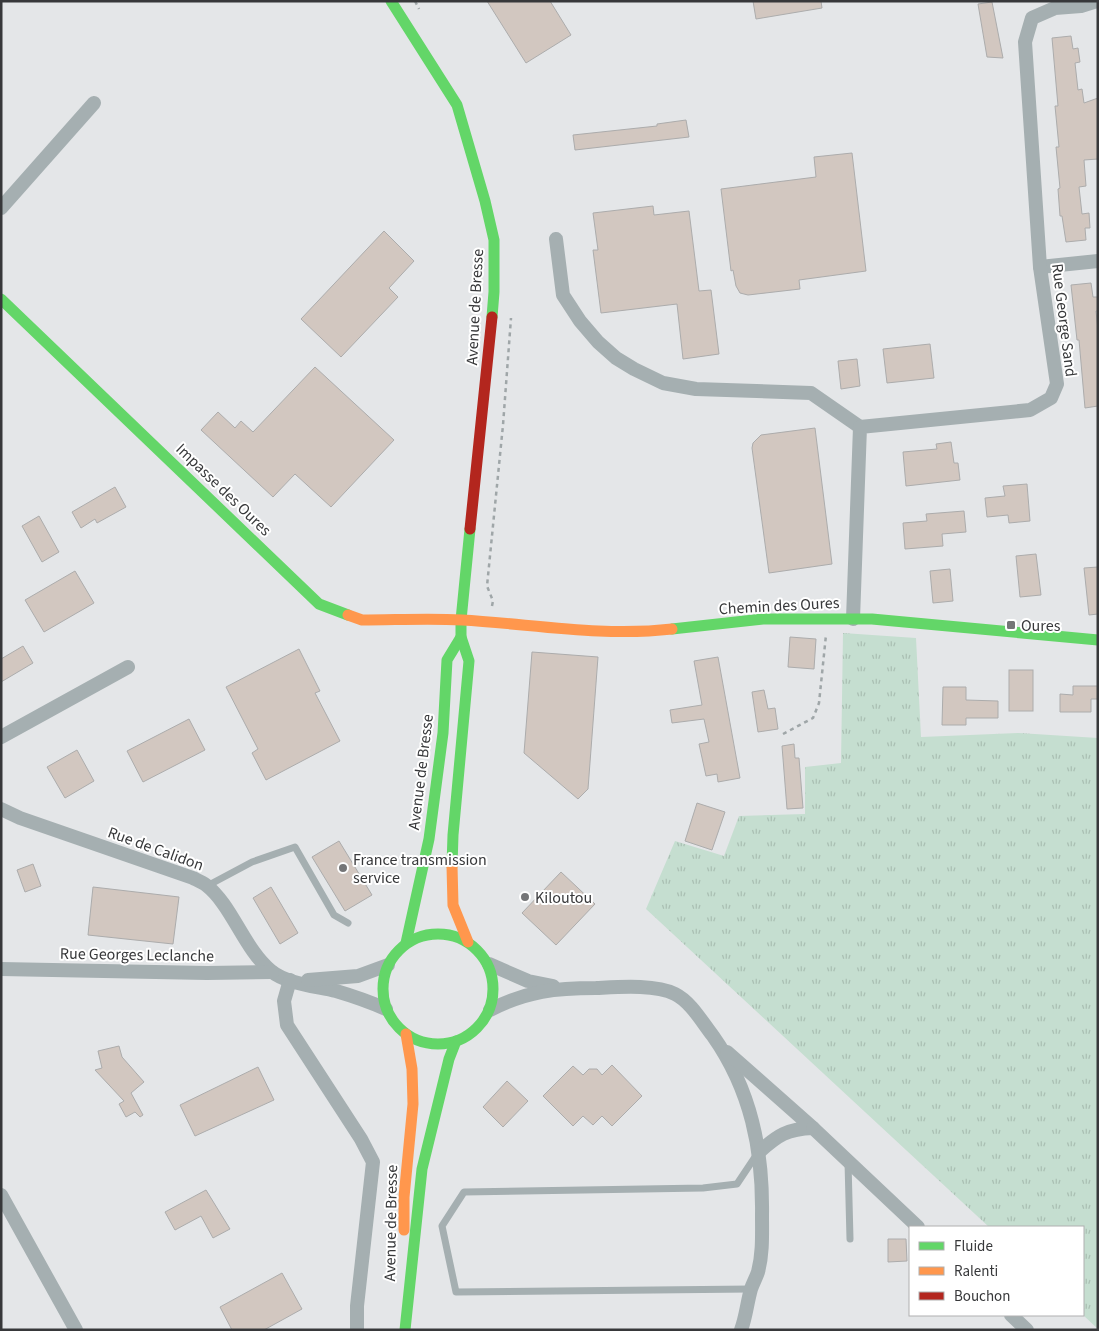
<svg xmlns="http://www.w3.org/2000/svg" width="1099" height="1331" font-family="'Source Sans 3',sans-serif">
  <defs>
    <pattern id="grass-tufts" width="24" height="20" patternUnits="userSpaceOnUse" patternTransform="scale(1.25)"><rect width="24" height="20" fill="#c5ded0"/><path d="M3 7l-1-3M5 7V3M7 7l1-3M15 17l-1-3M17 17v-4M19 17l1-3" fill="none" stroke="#aabfb3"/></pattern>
  </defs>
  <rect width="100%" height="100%" fill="#e4e6e8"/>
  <polygon fill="url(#grass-tufts)" points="843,633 916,638 921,737 1019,733 1098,738 1098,1329 1083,1315 1083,1227 989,1227 646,909 675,841 724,856 739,816 805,814 805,767 841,763"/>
  <g fill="#d2c7c0" stroke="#acacac">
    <polygon points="487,1 550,1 571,35 526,63"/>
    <polygon points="753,1 821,1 822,8 756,19"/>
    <polygon points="992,2 1003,58 987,57 978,4"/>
    <polygon points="1071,36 1073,49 1078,48 1080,62 1075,63 1078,90 1082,89 1084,103 1098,98 1098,159 1084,160 1086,186 1079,187 1082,214 1089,213 1090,228 1085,228 1086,240 1066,242 1062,216 1060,216 1058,189 1060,188 1056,147 1059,147 1055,106 1058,106 1052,38"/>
    <polygon points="686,120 689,137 575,150 573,135 657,126 657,124"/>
    <polygon points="852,153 866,271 799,280 800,289 748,295 740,293 736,286 733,270 731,271 721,189 816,177 814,157"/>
    <polygon points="653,206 654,215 689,211 699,291 711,290 719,354 683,359 677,304 601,313 593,250 598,250 593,213"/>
    <polygon points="384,231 414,261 389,288 398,297 341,357 301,319"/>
    <polygon points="1091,283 1093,297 1098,297 1098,311 1096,311 1098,330 1098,406 1085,408 1079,340 1077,340 1071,285"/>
    <polygon points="930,344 934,378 887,383 883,349"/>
    <polygon points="857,359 860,386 841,389 838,361"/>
    <polygon points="315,367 394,440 331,507 295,474 273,497 201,430 218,412 235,428 241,421 253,432"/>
    <polygon points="815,428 832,564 769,573 752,448 753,443 761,435"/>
    <polygon points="951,442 954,463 958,463 960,480 906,486 903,452 937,449 936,444"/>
    <polygon points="1027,484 1030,521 1009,523 1008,515 987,517 985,498 1005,496 1003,486"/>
    <polygon points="115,487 126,507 97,523 95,519 81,528 72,512"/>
    <polygon points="964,511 966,532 942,534 943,546 905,549 903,523 927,521 926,514"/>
    <polygon points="39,516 59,552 42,562 22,526"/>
    <polygon points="1036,554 1041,595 1020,597 1016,556"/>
    <polygon points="1098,567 1098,614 1089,615 1084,568"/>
    <polygon points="950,569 953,601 933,603 930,571"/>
    <polygon points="75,571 94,603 44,632 25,600"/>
    <polygon points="790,637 816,639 814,669 788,667"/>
    <polygon points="23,646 33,663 1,682 1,659"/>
    <polygon points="299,649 320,691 315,693 340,741 266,780 252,753 258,749 226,687"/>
    <polygon points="532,652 598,657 588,789 578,799 524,753"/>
    <polygon points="718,657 740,778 718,782 717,774 706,776 699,744 709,742 704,719 672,723 670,710 702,705 694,661"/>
    <rect x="1009" y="670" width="24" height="41"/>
    <polygon points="1073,686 1098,686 1098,699 1091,699 1091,712 1060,712 1060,694 1073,695"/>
    <polygon points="943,687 966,687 966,700 998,701 998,718 966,718 966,725 942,725"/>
    <polygon points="764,690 768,709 775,708 778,729 758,732 752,692"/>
    <polygon points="189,719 205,750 143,782 127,751"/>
    <polygon points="794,744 795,758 799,758 803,808 787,809 782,746"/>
    <polygon points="77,750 94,781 65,798 47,767"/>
    <polygon points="697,803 725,812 712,850 685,841"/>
    <polygon points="339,841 372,895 345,911 312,857"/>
    <polygon points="33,864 41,886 25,892 17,870"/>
    <polygon points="561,872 595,904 556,945 522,913"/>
    <polygon points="93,887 179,897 173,944 88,935"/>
    <polygon points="271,887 298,933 280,944 253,898"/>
    <polygon points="119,1046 122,1057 144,1082 131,1093 143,1115 140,1117 135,1112 126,1117 119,1104 124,1101 95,1070 102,1068 98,1051"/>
    <polygon points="612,1065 642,1096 612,1126 602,1116 593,1125 583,1116 573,1126 543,1096 573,1066 583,1075 589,1069 597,1069 602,1075"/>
    <polygon points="258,1067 274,1100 195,1136 180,1105"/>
    <polygon points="507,1081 528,1101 503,1127 483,1107"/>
    <polygon points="206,1190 230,1229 213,1238 201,1216 175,1230 165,1212"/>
    <polygon points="888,1239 906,1239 907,1261 888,1262"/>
    <polygon points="282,1273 302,1309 264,1330 232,1330 220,1307"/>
  </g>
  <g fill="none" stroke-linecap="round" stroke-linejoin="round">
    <g stroke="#9fa6a8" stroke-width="2.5" stroke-dasharray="4 4" stroke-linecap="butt">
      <polyline points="415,1 419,9"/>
      <polyline points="492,606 493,601 487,586 503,425 511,318"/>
      <polyline points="783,734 813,718 819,703 826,635"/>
    </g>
    <g stroke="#a5afb1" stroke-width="7">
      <polyline points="207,886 252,862 295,847 334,915 348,923"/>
      <polyline points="848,1162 850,1239"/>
      <polyline points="751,1289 456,1292 442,1226 464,1192 703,1188 737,1184 757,1154"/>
    </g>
    <g stroke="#a5afb1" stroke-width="14">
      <polyline points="1,208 94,103"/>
      <polyline points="556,239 563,295 580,321 598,342 616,358 634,369 663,383 696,389 811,393 860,427"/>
      <polyline points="1040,267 1098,261"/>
      <polyline points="853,619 860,427 1030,410 1051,398 1057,384 1040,267 1025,42 1032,18 1055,8 1081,6 1097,1"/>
      <polyline points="1,737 128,667"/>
      <path d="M1 809 20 818 193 878C197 880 202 882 206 885 232 905 244 949 271 971 287 984 315 986 336 991 353 996 370 1002 386 1009"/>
      <polyline points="489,964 528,981 553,986"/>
      <polyline points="1,969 207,973 272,972"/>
      <polyline points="290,980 284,1001 287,1025 361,1139 373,1162 357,1306 357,1330"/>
      <polyline points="308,980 358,976 388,965"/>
      <path d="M490 1010C527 991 556 988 596 988 618 987 655 984 675 994 691 1002 702 1022 713 1036 751 1090 763 1150 762 1215 762 1234 763 1253 758 1272 756 1278 753 1283 751 1289 747 1303 746 1317 741 1330"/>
      <path d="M727 1052 813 1128C787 1129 778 1135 759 1152"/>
      <polyline points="813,1128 918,1227"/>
      <polyline points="1,1195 76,1330"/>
      <polyline points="1011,1315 1027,1330"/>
    </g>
    <g stroke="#63d668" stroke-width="11">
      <polyline points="391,1 457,105 485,201 494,240 494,292 492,317"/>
      <polyline points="1,299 319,604 348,615"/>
      <polyline points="672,629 763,619 872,619 1098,640"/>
      <polyline points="452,866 453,835 469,661 461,637 461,620 470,529"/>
      <circle cx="438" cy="989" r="55"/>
      <polyline points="406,943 429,839 443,733 447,660 461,637"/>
      <polyline points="405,1330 422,1169 449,1059 456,1041"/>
    </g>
    <g stroke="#ff974d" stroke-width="11">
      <path d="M348 615 362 620C395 620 429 618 462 620 532 624 602 637 672 629"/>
      <polyline points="452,866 453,905 468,942"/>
      <polyline points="404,1230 404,1197 413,1104 412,1069 406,1034"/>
    </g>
    <polyline stroke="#b3261e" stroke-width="11" points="470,529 492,317"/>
  </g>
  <g fill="#747577" stroke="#fff" stroke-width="2">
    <rect x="1006" y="620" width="10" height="10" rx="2.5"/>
    <circle cx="343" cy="868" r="5"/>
    <circle cx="525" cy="897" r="5"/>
  </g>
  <g text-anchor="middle" stroke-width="4" stroke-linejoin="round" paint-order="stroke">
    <g font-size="16" fill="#37383a" stroke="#fff">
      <text transform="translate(474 307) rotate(-87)" y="6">Avenue de Bresse</text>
      <text transform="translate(1065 320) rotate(83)" y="6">Rue George Sand</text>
      <text transform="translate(224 489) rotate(44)" y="6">Impasse des Oures</text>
      <text transform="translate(779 605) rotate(-3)" y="6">Chemin des Oures</text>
      <text transform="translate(420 772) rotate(-83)" y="6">Avenue de Bresse</text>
      <text transform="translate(156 848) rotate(20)" y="6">Rue de Calidon</text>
      <text transform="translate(137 954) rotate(1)" y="6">Rue Georges Leclanche</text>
      <text transform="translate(390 1223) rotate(-89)" y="6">Avenue de Bresse</text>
    </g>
    <g font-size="16" fill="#37383a" stroke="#fff" text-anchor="start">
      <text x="1021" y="631">Oures</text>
      <text x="353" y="865">France transmission<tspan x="353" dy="18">service</tspan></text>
      <text x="535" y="903">Kiloutou</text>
    </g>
  </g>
  <rect width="1099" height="1331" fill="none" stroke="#37383a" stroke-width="5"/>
  <rect x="909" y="1226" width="175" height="90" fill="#ffffff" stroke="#afafb0"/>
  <rect x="919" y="1242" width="25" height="8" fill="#63d668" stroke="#afafb0"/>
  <text x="954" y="1251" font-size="15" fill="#37383a">Fluide</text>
  <rect x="919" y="1267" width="25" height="8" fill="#ff974d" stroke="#afafb0"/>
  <text x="954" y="1276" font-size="15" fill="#37383a">Ralenti</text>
  <rect x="919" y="1292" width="25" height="8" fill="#b3261e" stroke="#afafb0"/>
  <text x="954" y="1301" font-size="15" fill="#37383a">Bouchon</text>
</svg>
